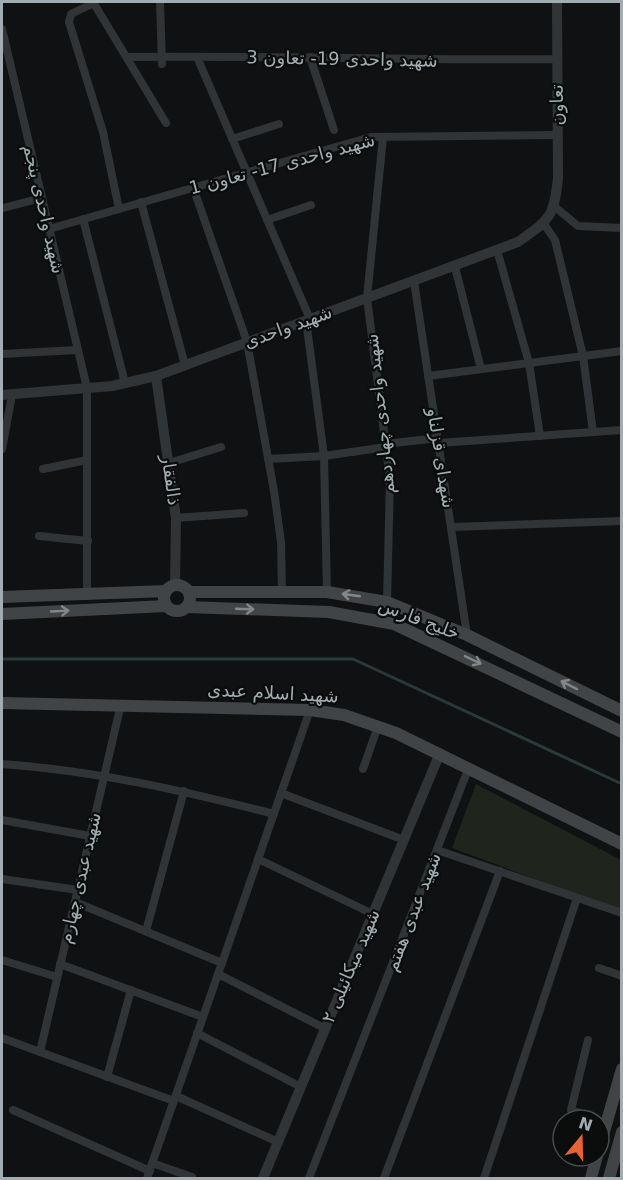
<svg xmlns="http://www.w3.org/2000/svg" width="623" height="1180" font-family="'DejaVu Sans',Vazirmatn,sans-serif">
  <rect width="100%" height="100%" fill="#101112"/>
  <polygon fill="#1f241d" points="476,784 621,860 621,911 452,848"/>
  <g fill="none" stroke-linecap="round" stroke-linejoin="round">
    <polyline stroke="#2a3939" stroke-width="3" points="2,659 353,659 622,784"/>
    <g stroke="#313436" stroke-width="8">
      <polyline points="93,2 166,123"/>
      <polyline points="160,2 162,64"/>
      <polyline points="94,3 71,14 69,22 103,132 119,209"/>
      <polyline points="2,29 87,388 87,596"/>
      <path d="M127 57C270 55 413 61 557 59"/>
      <polyline points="197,57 310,319"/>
      <polyline points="310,57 334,130"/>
      <polyline points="383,137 367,298 390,480 387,602"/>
      <polyline points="232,139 279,124"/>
      <polyline points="193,187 247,342 274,491 281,542 282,592"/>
      <polyline points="141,202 185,365"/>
      <polyline points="555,207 578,226 622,228"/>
      <polyline points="3,208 41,198"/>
      <polyline points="83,219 125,383"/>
      <polyline points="267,220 311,205"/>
      <polyline points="544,224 555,240 583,356 593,432"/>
      <polyline points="49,229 371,137 558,135"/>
      <polyline points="497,250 529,363 540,436"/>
      <polyline points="455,267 481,369"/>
      <polyline points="414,281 467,635"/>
      <polyline points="306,320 324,456 327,592"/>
      <polyline points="2,354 77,350"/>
      <polyline points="428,376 622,351"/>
      <polyline points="439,443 622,430"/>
      <polyline points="385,444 438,438"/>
      <polyline points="2,449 12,395"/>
      <polyline points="268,459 324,456 386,447"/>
      <polyline points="169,463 221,447"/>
      <polyline points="43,469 87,460"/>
      <polyline points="176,518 244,513"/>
      <polyline points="452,527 622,521"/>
      <polyline points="39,536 88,541"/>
      <path d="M2 764C98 771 180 790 274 814"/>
      <polyline points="363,769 378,726"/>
      <polyline points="281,793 404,840"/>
      <polyline points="2,820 90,836"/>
      <polyline points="437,850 622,913"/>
      <polyline points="258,859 373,914"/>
      <polyline points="2,879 78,890"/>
      <polyline points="75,902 222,963"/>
      <polyline points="146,931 184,791"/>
      <polyline points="2,960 57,977"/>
      <polyline points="60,964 203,1017"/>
      <polyline points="599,968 622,976"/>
      <polyline points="218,974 326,1029"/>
      <polyline points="197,1033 301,1087"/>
      <polyline points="2,1038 174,1101"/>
      <polyline points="588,1040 571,1110 606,1123"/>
      <polyline points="40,1052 121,704"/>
      <polyline points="107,1077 131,990"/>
      <polyline points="176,1096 278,1142"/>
      <polyline points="13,1110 150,1171"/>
      <polyline points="152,1163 192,1177"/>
      <polyline points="147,1178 310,710"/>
      <polyline points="309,1178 469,767"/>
      <polyline points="384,1178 500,871"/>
      <polyline points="484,1178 577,898"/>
    </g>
    <g stroke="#313436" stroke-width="10">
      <polyline points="156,376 176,518 175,585"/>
      <path d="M2 395 112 386 156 376 518 242C549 220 554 218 558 178L557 2"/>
      <polyline points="263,1178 440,753"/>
    </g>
    <g stroke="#404446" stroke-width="12">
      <circle cx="177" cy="598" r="13"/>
      <polyline points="189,592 327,592 387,602 467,635 622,711"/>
      <polyline points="2,597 166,591"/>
      <polyline points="187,607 329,612 394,624 622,732"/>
      <polyline points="2,614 166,606"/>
      <polyline points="2,703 310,710 344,715 396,733 622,844"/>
      <polyline points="599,1149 622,1069"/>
      <polyline points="591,1178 597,1156"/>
      <polyline points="609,1178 622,1132"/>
    </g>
  </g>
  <defs><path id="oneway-shaft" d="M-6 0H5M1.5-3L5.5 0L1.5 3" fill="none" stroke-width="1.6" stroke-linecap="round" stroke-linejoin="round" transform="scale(1.5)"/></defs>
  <g stroke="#80888c">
    <use href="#oneway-shaft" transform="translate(351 595) rotate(-172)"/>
    <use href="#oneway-shaft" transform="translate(245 609) rotate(2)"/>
    <use href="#oneway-shaft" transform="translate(60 611) rotate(-3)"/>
    <use href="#oneway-shaft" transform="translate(473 660) rotate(26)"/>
    <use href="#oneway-shaft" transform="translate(569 685) rotate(-153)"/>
  </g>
  <g text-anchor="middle" stroke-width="4.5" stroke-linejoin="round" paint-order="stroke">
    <g font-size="18" fill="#a2adb2" stroke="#0b0c0c">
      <text transform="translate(342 59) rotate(1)" y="6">شهید واحدی 19- تعاون 3</text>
      <text transform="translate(557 105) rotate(-91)" y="6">تعاون</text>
      <text transform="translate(282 164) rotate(-15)" y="6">شهید واحدی 17- تعاون 1</text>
      <text transform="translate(44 209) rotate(77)" y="6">شهید واحدی پنجم</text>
      <text transform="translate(288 327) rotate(-20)" y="6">شهید واحدی</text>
      <text transform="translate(380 414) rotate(-96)" y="6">شهید واحدی چهاردهم</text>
      <text transform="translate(441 458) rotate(81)" y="6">شهدای قزلناو</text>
      <text transform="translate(171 480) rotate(82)" y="6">ذالفقار</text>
      <text transform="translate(419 619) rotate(21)" y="6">خلیج فارس</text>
      <text transform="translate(273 693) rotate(3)" y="6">شهید اسلام عبدی</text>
      <text transform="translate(80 878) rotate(-77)" y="6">شهید عبدی چهارم</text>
      <text transform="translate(413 912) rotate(-69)" y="6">شهید عبدی هفتم</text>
      <text transform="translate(351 966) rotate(-67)" y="6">شهید میکائیلی ۲</text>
    </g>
  </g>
  <rect width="623" height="1180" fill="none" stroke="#a2adb2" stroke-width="6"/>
  <g transform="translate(581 1138) rotate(19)"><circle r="28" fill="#0b0c0c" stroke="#474c4e" stroke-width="1.5"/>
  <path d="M0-4.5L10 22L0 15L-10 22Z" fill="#e86332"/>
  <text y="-9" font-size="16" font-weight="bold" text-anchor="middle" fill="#a2adb2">N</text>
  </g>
</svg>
